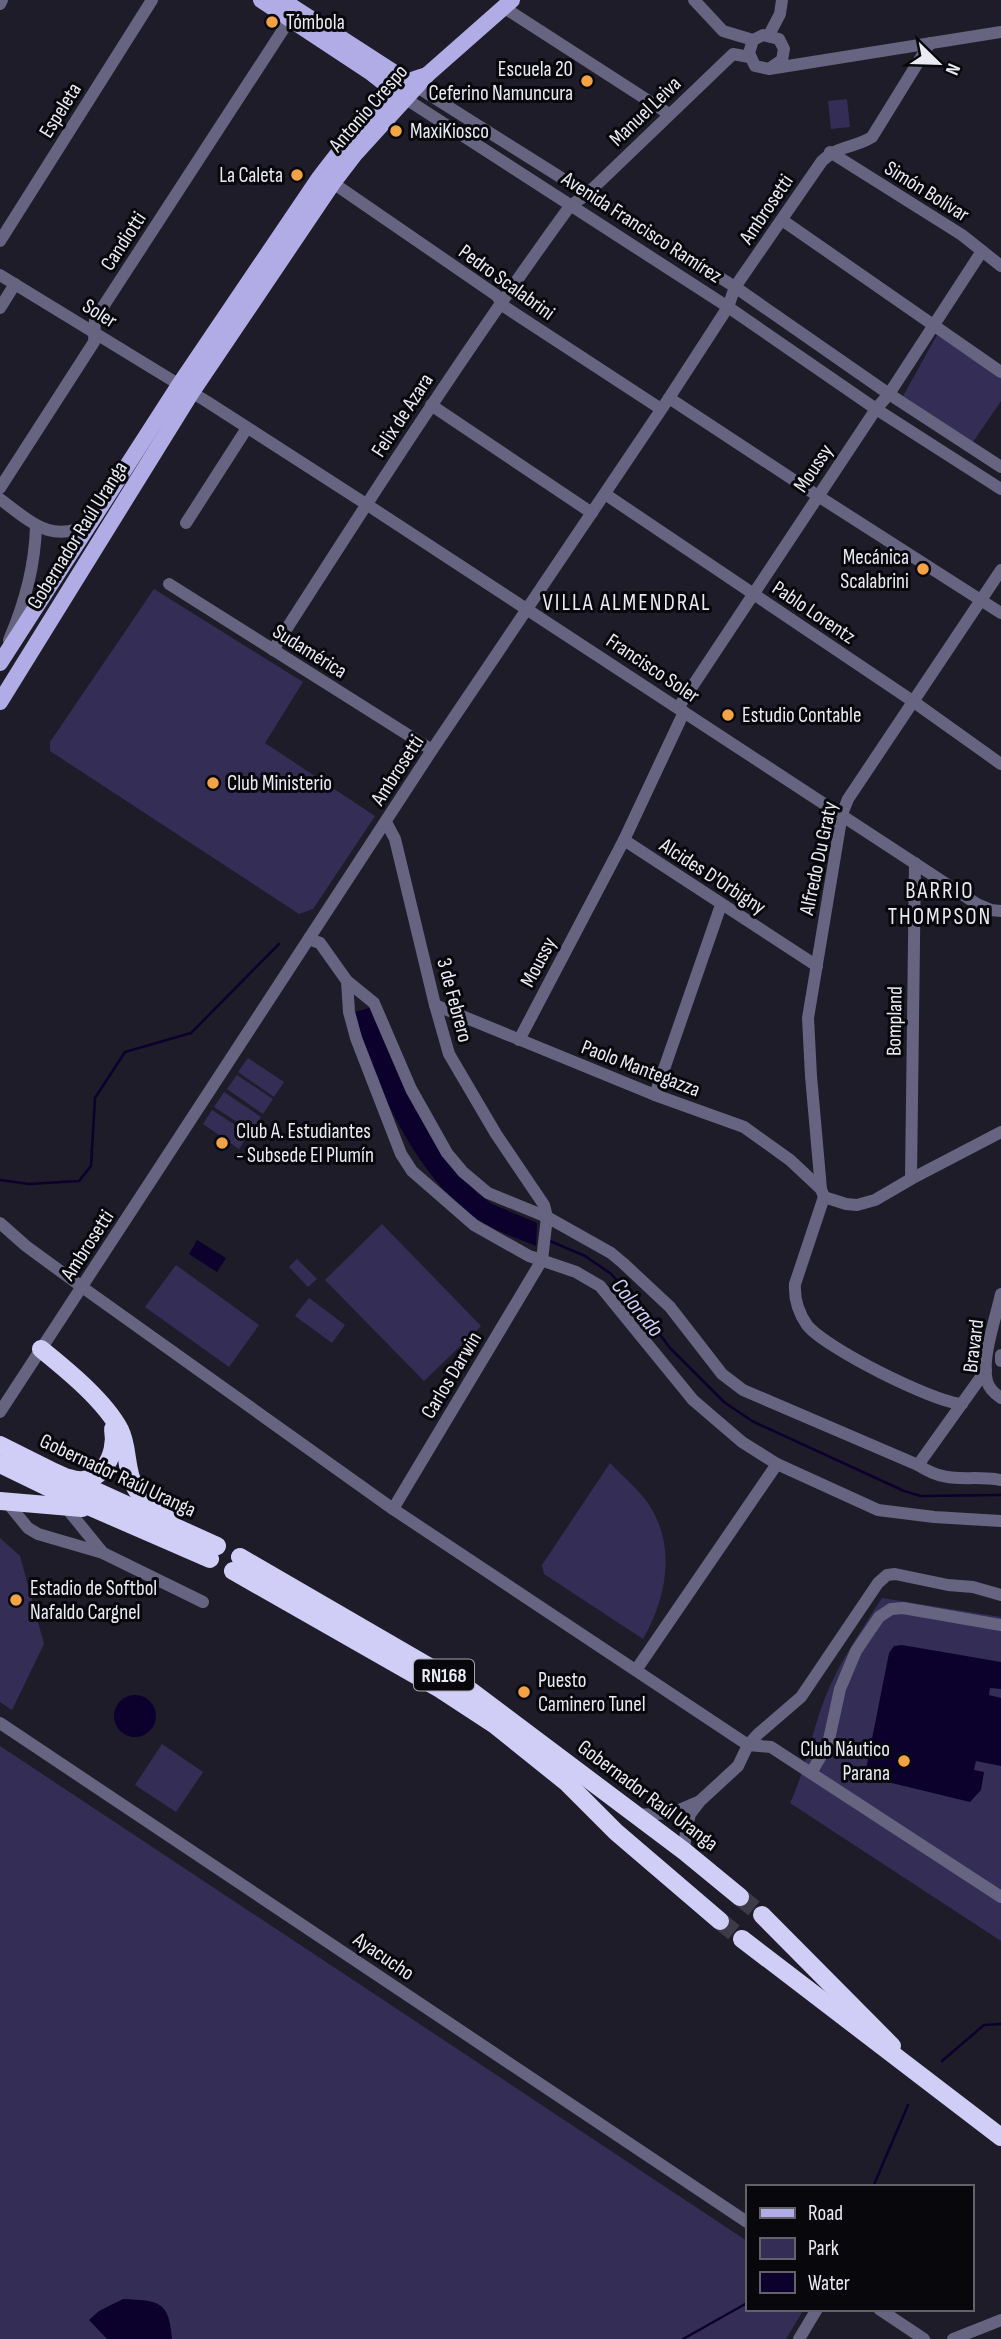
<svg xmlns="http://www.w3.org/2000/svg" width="1001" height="2339" font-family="'Sofia Sans Condensed',sans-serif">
  <rect width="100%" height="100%" fill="#1d1c28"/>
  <g fill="#342e57">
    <polygon points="847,99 850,127 831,129 828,101"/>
    <polygon points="937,335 1001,377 1001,401 973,442 903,396"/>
    <polygon points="154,589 303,682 265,743 375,816 313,909 299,914 50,751 50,742"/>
    <polygon points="248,1058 284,1082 274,1097 238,1072"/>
    <polygon points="237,1075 273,1099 263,1114 227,1089"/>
    <polygon points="224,1092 261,1117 251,1131 214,1107"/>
    <polygon points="212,1110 249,1134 239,1149 203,1124"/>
    <polygon points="382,1224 481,1326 424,1381 325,1280"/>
    <polygon points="297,1259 317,1279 308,1287 289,1267"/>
    <polygon points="176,1265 259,1325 229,1367 145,1307"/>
    <polygon points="309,1298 345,1325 332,1343 295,1316"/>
    <path d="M610 1463C623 1477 642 1492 651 1508 676 1549 666 1599 643 1639L544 1574 542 1565Z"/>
    <polygon points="0,1538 20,1556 44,1644 12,1710 0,1702"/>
    <path d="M882 1598 1001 1617V1941L790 1803C808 1765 813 1723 830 1686 844 1655 864 1626 882 1598Z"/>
    <polygon points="162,1744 203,1772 176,1812 135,1785"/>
    <polygon points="0,1746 747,2241 747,2309 804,2309 786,2339 0,2339"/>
  </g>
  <g fill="#0c002d">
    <path d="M372 1007 443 1156 477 1193 492 1204 537 1223 536 1246C517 1238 494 1231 477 1219 418 1180 371 1080 355 1012Z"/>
    <polygon points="197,1240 226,1258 217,1272 189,1254"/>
    <polygon points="902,1645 1001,1662 1001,1689 990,1688 989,1695 1001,1698 1001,1766 976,1761 974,1770 984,1772 981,1790 970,1802 871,1778 866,1769 889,1653 894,1646"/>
    <circle cx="135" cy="1716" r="21"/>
    <path d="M123 2299C159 2301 169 2300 172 2339H107L89 2320 99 2311Z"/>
  </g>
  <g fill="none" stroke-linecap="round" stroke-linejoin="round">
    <g stroke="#0c002d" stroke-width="2.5">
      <polyline points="0,1180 29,1184 79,1181 91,1166 95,1098 125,1052 191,1033 279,944"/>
      <polyline points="550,1241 585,1256 610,1273 627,1291 670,1348 724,1402 752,1421 904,1491 921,1496 1001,1495"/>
      <polyline points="942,2061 984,2025 1001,2024"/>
      <polyline points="873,2187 908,2105"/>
      <polyline points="683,2339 747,2303"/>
    </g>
    <g stroke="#3c3b46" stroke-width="18" stroke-dasharray="18 9" stroke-linecap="butt">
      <polyline points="740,1897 762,1915"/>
      <polyline points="720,1921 742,1939"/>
    </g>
    <g stroke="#666480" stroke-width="12">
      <polyline points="694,0 723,31 753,40"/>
      <polyline points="0,4 2,0"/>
      <polyline points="503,7 669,114"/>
      <polyline points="769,35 780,14 782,0"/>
      <polyline points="769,69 782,60 784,49 779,39 763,35 753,40 749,53 755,66 769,69 1001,32"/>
      <polyline points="417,87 735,287 889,394 1001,467"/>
      <polyline points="406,99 728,307 876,409 1001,489"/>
      <polyline points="830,152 962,235 1001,266"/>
      <polyline points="333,183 496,295 505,307 661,409"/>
      <polyline points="782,220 1001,372"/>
      <polyline points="0,241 152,0"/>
      <polyline points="0,275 206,401 366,504 977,904 991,910 1001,911"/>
      <polyline points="0,308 15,284"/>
      <polyline points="669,398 818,496 1001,613"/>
      <polyline points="431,405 592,513"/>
      <polyline points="0,488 94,342 95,319 290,19"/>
      <polyline points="605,494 914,702 1001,764"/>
      <path d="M0 499C31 522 52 545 91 523"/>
      <polyline points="186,523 247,428"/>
      <polyline points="169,584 432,750"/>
      <path d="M9 640C25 603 35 566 36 526"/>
      <path d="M273 650C369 500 465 350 570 206L586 195 733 54 749 57"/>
      <polyline points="678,708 876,409 889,394 982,251"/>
      <polyline points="386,822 395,839 435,1005 449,1054 496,1134 544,1205 547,1217 542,1260 393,1509"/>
      <polyline points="624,840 817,966"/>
      <path d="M309 939 320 943 347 981 374 1003 411 1089 447 1153 463 1172 488 1193 547 1217 611 1253 623 1263 670 1307 722 1374 743 1390 918 1465C950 1486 967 1474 1001 1480"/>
      <polyline points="347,981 349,1012 356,1038 401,1154 412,1171 474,1225 529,1256 576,1272 600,1286 693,1400 742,1442 777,1464 878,1510 934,1517 1001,1521"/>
      <polyline points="435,1005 655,1095 744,1127 790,1160 821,1189"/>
      <polyline points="519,1040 624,840 684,712"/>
      <polyline points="655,1095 721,905"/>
      <polyline points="911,1179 915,863"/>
      <polyline points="824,1197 821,1189 811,1076 808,1018 842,814 848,799 1001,570"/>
      <path d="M824 1197 795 1284C794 1300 798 1312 807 1325 825 1348 933 1402 962 1404"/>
      <polyline points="824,1197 846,1204 857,1205 875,1200 911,1179 1001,1132"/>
      <polyline points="0,1223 26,1246 82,1287 393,1509 748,1745 771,1747 1001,1897"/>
      <path d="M1001 1294C996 1317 981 1359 987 1381 989 1389 995 1394 1001 1398"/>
      <polyline points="1001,1355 1001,1361"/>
      <path d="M0 1412 432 750 669 398 728 307 735 287 822 161C838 145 855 148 872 137L930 43"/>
      <polyline points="918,1465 986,1370"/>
      <polyline points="6,1501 28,1528 38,1534 103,1553 203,1602"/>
      <polyline points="64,1505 103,1553"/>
      <polyline points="636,1670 777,1464"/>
      <polyline points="0,1723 747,2222"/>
      <polyline points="811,1773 828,1744 840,1689 856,1651 879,1617 891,1609 903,1608 1001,1625"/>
      <polyline points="635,1815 672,1813 698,1802"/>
      <polyline points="684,1851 686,1831 690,1814 700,1801 738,1766 748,1745 758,1734 801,1697 878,1583 887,1575 895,1574 948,1585 973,1587 1001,1595"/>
      <polyline points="879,2309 924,2339"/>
      <polyline points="799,2339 817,2309"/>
      <polyline points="953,2339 1001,2320"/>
    </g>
    <g stroke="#b1ace5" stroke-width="16">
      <polyline points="261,0 370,72 403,98"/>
      <polyline points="282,0 415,86"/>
      <path d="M0 663 179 385 319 178C344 145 372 108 406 83 412 79 420 77 427 75"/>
      <polyline points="0,702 192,392 333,183 356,153 427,75 512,0"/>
    </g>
    <g stroke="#d0cdf6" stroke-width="18">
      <path d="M41 1349C67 1370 105 1401 120 1430 129 1448 125 1471 135 1487 142 1501 160 1510 171 1520"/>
      <polyline points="0,1445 54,1472 217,1546"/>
      <polyline points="0,1464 72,1499 210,1559"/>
      <path d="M69 1478C100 1489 118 1455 113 1429"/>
      <polyline points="0,1501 82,1508"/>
      <polyline points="240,1557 471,1691 684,1851 740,1897"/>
      <polyline points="233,1571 440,1689 495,1725 566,1782 616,1832 720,1921"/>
      <polyline points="762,1915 892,2046"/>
      <polyline points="742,1939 1001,2137"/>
    </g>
  </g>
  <g fill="#f4a344" stroke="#07070c" stroke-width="2.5">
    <circle cx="272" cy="22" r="7"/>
    <circle cx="587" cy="81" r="7"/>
    <circle cx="396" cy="131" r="7"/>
    <circle cx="297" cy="175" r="7"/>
    <circle cx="923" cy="569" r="7"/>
    <circle cx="728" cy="715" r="7"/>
    <circle cx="213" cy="783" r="7"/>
    <circle cx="222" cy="1143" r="7"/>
    <circle cx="16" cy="1600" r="7"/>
    <circle cx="524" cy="1692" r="7"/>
    <circle cx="904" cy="1761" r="7"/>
  </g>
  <g text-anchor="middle" stroke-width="6" stroke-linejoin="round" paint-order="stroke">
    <rect fill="#07070c" stroke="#a6a6ad" stroke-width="2" x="414" y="1659.5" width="60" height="31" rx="5"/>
    <g font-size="19" font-weight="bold" fill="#eaeaf2">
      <text x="444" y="1682">RN168</text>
    </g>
    <g font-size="21" fill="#eaeaf2" stroke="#07070c" text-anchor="start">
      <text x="286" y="29">Tómbola</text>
      <text x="573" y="76" text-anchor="end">Escuela 20<tspan x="573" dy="24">Ceferino Namuncura</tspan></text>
      <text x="410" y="138">MaxiKiosco</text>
      <text x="283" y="182" text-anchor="end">La Caleta</text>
      <text x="909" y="564" text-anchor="end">Mecánica<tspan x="909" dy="24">Scalabrini</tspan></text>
      <text x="742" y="722">Estudio Contable</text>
      <text x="227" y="790">Club Ministerio</text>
      <text x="236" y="1138">Club A. Estudiantes<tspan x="236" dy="24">- Subsede El Plumín</tspan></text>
      <text x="30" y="1595">Estadio de Softbol<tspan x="30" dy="24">Nafaldo Cargnel</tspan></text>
      <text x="538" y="1687">Puesto<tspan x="538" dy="24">Caminero Tunel</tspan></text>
      <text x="890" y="1756" text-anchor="end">Club Náutico<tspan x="890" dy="24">Parana</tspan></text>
    </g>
    <g font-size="21" fill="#eaeaf2" stroke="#07070c">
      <text transform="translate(368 108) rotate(-49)" y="7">Antonio Crespo</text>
      <text transform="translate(60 110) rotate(-58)" y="7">Espeleta</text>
      <text transform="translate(645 111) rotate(-44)" y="7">Manuel Leiva</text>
      <text transform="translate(927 191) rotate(32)" y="7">Simón Bolívar</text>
      <text transform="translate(766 209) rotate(-56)" y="7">Ambrosetti</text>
      <text transform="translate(642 227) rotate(33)" y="7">Avenida Francisco Ramírez</text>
      <text transform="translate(123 241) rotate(-57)" y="7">Candiotti</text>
      <text transform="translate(507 282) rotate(36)" y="7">Pedro Scalabrini</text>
      <text transform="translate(100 313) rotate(32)" y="7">Soler</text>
      <text transform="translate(402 415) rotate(-57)" y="7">Felix de Azara</text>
      <text transform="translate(813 468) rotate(-56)" y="7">Moussy</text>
      <text transform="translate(77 535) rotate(-58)" y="7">Gobernador Raúl Uranga</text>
      <text transform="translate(814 612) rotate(34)" y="7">Pablo Lorentz</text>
      <text transform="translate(310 651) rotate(32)" y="7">Sudamérica</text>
      <text transform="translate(653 668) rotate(34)" y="7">Francisco Soler</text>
      <text transform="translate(397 770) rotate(-57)" y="7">Ambrosetti</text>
      <text transform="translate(818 858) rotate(-78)" y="7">Alfredo Du Graty</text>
      <text transform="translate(713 876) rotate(33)" y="7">Alcides D'Orbigny</text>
      <text transform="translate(538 962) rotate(-62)" y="7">Moussy</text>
      <text transform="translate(455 1000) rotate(75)" y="7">3 de Febrero</text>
      <text transform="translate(894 1021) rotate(-89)" y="7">Bompland</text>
      <text transform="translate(641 1068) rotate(21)" y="7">Paolo Mantegazza</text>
      <text transform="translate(87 1245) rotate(-57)" y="7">Ambrosetti</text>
      <text transform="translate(973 1346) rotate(-83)" y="7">Bravard</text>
      <text transform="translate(451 1375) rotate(-59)" y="7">Carlos Darwin</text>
      <text transform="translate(118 1475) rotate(25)" y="7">Gobernador Raúl Uranga</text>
      <text transform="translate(648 1795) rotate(37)" y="7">Gobernador Raúl Uranga</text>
      <text transform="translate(384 1956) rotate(34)" y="7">Ayacucho</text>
    </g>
    <g font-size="23" letter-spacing="2" fill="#eaeaf2" stroke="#07070c">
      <text x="627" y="610">VILLA ALMENDRAL</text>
      <text x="940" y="898">BARRIO<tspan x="940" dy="26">THOMPSON</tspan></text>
    </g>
    <g font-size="23" font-style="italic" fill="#d0cef2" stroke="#07070c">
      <text transform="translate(638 1307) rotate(51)" y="8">Colorado</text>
    </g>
  </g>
  <rect x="746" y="2185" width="228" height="126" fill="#07070c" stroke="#626268" stroke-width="2"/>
  <rect x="760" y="2208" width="35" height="10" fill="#b1ace5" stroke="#626268" stroke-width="2"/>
  <text x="808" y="2220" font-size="21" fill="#eaeaf2">Road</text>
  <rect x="760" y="2238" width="35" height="21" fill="#342e57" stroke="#626268" stroke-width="2"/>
  <text x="808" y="2255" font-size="21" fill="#eaeaf2">Park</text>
  <rect x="760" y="2272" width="35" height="21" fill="#0c002d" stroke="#626268" stroke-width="2"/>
  <text x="808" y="2290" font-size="21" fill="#eaeaf2">Water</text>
  <g transform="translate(938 63) rotate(113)" stroke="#07070c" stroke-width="5" paint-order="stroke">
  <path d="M0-5L12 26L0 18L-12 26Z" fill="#eaeaf2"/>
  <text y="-10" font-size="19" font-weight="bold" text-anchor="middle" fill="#eaeaf2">N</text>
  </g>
</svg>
